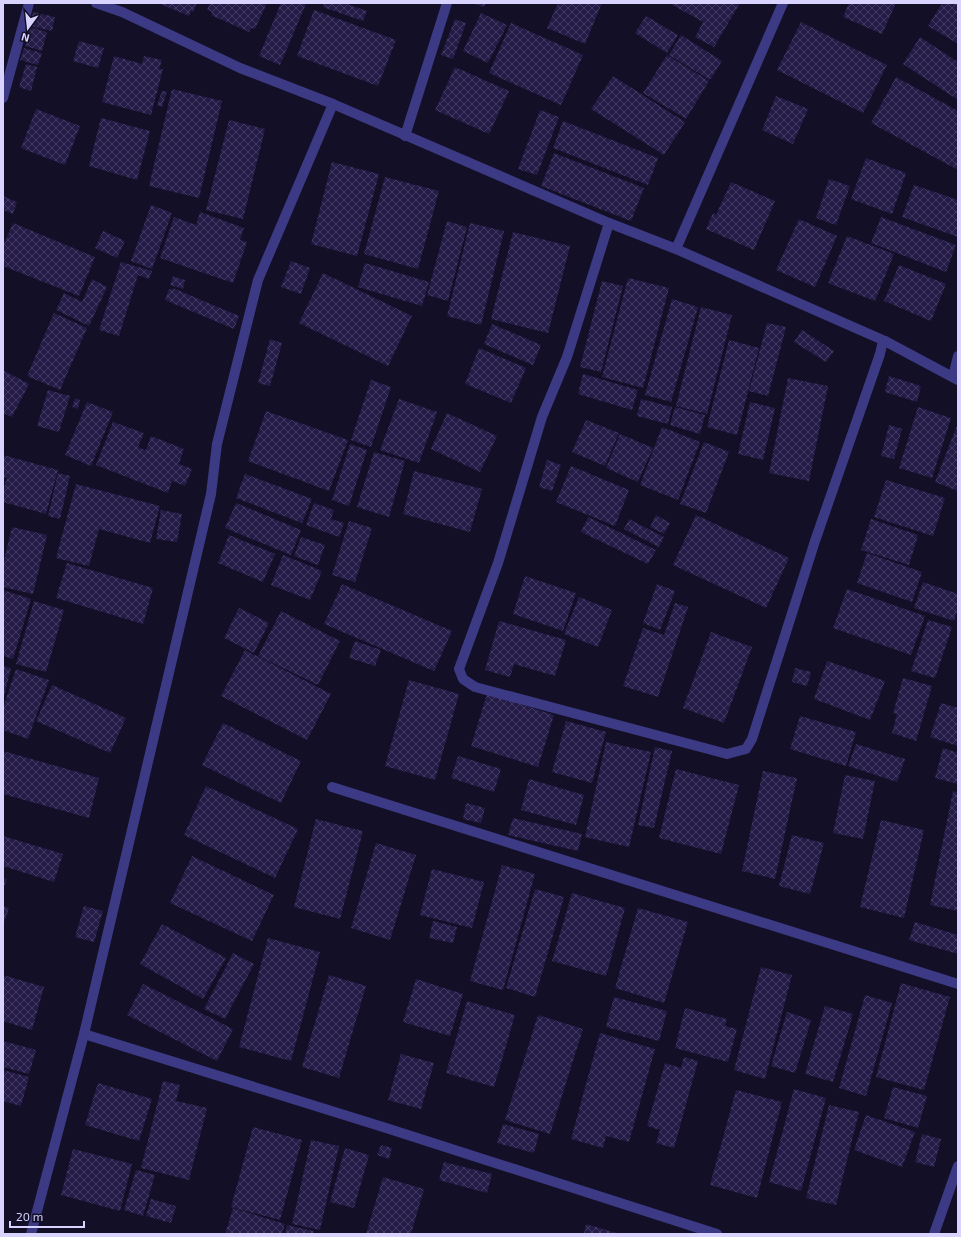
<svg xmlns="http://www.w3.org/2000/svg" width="961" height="1237" font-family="'Exo 2',sans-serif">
  <defs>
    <pattern id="building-cross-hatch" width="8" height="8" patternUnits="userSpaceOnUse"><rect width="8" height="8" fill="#241b47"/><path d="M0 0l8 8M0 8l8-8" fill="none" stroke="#433b63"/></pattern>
  </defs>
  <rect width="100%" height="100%" fill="#130f26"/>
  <g fill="url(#building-cross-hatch)">
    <polygon points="158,3 197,3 193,12 191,11 189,16"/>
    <polygon points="210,3 267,3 255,29 251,28 249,32 211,15 212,12 207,10"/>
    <polygon points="281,3 306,4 280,65 259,56"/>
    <polygon points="324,3 344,3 367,11 363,21 323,7"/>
    <polygon points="472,3 486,3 484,7"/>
    <polygon points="558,3 602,3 585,44 547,28"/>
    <polygon points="669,3 740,3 714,47 695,37 703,22"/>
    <polygon points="849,3 896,3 882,34 843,17"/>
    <polygon points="942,3 958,3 958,44 928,26"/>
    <polygon points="314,10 396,40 378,86 297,56"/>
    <polygon points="33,12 55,17 52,31 30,26"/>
    <polygon points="481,13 507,25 488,63 463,51"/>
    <polygon points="646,16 678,35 667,53 635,33"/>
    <polygon points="455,19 466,23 453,59 441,55"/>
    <polygon points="801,22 887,65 863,113 777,70"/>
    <polygon points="511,23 583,55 561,105 489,73"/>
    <polygon points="30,27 47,32 42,51 25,46"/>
    <polygon points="681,35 722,61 710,80 669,55"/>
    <polygon points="920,37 958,62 958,100 903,64"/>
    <polygon points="79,41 104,48 98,68 73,61"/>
    <polygon points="24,48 42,53 38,65 20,60"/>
    <polygon points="667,55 709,81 686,119 643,93"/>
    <polygon points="114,56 142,64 144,56 162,60 159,69 163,69 151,115 102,102"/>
    <polygon points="26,64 37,67 31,91 19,87"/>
    <polygon points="455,67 509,91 489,134 435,110"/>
    <polygon points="613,76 685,122 664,155 591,109"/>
    <polygon points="896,77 958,111 958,170 871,123"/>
    <polygon points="172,89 222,101 199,198 149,186"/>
    <polygon points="162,91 167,92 162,107 157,105"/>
    <polygon points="776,96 808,109 793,144 762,130"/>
    <polygon points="36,109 80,126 65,165 21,148"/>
    <polygon points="540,110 559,117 537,175 518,169"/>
    <polygon points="101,118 150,131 137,180 89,166"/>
    <polygon points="229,120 265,129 243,219 206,210"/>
    <polygon points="563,121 658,158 648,185 553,148"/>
    <polygon points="554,153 644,188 631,221 541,186"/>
    <polygon points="866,158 906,173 892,214 851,199"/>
    <polygon points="332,162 379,174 357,256 311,244"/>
    <polygon points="385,177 439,191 418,269 364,254"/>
    <polygon points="829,179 850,186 836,225 816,218"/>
    <polygon points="731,182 775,201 754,250 706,229 713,213 716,215"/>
    <polygon points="914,185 958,200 958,237 902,217"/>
    <polygon points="3,196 17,202 13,214 3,210"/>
    <polygon points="151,205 172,213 152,269 131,261"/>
    <polygon points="200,212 244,228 240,240 247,242 233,283 160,258 174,217 196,225"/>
    <polygon points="881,217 956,245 946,272 871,243"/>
    <polygon points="799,219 837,236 815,287 776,270"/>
    <polygon points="447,221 467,227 448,301 427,295"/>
    <polygon points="13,223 95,257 79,296 3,266 3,246"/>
    <polygon points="470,223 504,231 481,325 447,316"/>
    <polygon points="103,231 125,241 117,258 95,248"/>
    <polygon points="513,232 570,246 548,333 491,319"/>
    <polygon points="847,236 894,254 875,301 828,283"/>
    <polygon points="291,261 310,268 301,294 281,287"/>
    <polygon points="121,262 152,271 149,279 138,275 119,336 99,330"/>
    <polygon points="365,263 429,282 422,306 358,287"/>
    <polygon points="899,265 946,284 931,321 884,301"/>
    <polygon points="323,273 412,316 388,366 299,323"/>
    <polygon points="173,276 185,280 183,289 170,285"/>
    <polygon points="628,278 669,288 643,388 602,377"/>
    <polygon points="92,279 107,287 89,326 56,310 64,293 82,302"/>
    <polygon points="602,281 623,286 601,372 580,367"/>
    <polygon points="173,288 239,316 234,329 165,300 169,289 172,290"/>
    <polygon points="672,299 698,307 671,402 645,395"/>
    <polygon points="701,307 732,315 707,414 676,406"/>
    <polygon points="54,313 87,328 60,390 27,376"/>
    <polygon points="767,323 786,327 768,396 749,391"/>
    <polygon points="492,324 541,345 533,365 484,344"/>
    <polygon points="802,330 834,351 826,362 794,342"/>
    <polygon points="270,339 282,343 270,386 258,383"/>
    <polygon points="729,340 759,348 737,435 707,427"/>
    <polygon points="479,348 526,368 511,403 465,384"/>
    <polygon points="3,370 29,384 12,417 3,413"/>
    <polygon points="583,374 638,390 632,410 578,394"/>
    <polygon points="889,376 921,386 917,402 885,392"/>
    <polygon points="788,378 828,386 809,481 769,473"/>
    <polygon points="371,380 391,387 371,447 351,440"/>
    <polygon points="48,390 70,396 59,432 37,426"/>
    <polygon points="75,398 80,400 78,409 72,407"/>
    <polygon points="399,399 437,412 419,463 380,450"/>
    <polygon points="641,399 672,407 668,424 637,416"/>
    <polygon points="87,402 113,412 91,466 65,455"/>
    <polygon points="750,402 775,408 763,460 738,454"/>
    <polygon points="675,407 705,415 700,434 670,425"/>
    <polygon points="918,407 951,418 932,478 899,468"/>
    <polygon points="266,411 348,440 329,491 248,461"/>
    <polygon points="447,413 497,436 480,472 431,449"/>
    <polygon points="586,420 619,433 605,466 572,452"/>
    <polygon points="113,422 144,433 138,447 146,450 151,436 184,449 179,464 192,469 185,486 172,481 168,493 96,465"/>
    <polygon points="958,423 958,491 935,482"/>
    <polygon points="889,425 902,429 894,459 881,456"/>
    <polygon points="662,427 700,442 678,500 640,485"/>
    <polygon points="620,434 653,448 638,482 606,468"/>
    <polygon points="704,442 729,452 706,513 680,504"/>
    <polygon points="350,444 367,450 349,506 332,500"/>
    <polygon points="374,452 405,461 389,517 357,507"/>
    <polygon points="3,455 58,470 46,514 3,502 3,490 7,478 3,477"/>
    <polygon points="547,460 561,465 552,491 539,487"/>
    <polygon points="571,466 629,490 615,526 556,502"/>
    <polygon points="414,471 482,489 470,532 403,514"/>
    <polygon points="58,473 70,476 60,519 48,516"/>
    <polygon points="245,474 312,499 302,523 236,498"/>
    <polygon points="886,480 945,498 933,536 874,517"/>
    <polygon points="76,484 160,506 150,543 99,529 89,566 56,558"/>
    <polygon points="236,503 301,530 291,555 225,528"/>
    <polygon points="314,503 334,510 331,519 344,523 339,537 306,525"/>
    <polygon points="161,510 182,514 177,542 156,539"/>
    <polygon points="656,515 670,523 664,534 650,527"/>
    <polygon points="696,515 789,558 766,608 673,565"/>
    <polygon points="588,517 656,550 648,564 581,532"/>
    <polygon points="629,519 664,537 659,547 624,529"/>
    <polygon points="871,519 918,535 909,565 861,550"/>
    <polygon points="349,521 372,528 355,582 332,575"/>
    <polygon points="12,527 47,535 33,594 3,587 3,564"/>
    <polygon points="229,535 275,554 263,582 218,563"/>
    <polygon points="301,537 325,545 318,565 294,556"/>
    <polygon points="867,553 922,572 912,602 857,583"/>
    <polygon points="283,555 322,571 310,600 271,585"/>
    <polygon points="67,563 153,588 143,624 56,598"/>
    <polygon points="525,576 576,593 563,631 513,614"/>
    <polygon points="923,582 958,594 958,608 954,621 914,608"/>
    <polygon points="342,584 452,631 434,671 324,624"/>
    <polygon points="657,584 675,591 660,630 643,623"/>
    <polygon points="847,589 925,616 911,655 833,628"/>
    <polygon points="3,590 31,599 13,659 3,656"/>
    <polygon points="579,597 612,610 598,647 564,634"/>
    <polygon points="34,601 64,610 46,672 16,664"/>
    <polygon points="675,603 688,607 658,697 623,686 643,628 664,635"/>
    <polygon points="239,608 269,623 254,653 224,638"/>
    <polygon points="281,611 340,641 318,685 258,656"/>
    <polygon points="928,620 952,627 935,678 911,671"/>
    <polygon points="499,621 566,640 555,676 514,664 510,677 485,670"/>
    <polygon points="711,632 752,647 724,723 683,708"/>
    <polygon points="355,641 381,650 375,666 349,658"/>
    <polygon points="245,650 331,694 307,740 221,696"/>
    <polygon points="827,661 885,681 870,720 814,699"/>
    <polygon points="3,666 11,668 4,696 3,696"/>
    <polygon points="795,668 811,672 807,686 792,682"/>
    <polygon points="16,669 49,680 28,739 3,730 3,708"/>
    <polygon points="903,678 932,686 916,741 892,733 897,714 893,713"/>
    <polygon points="409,680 459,694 435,780 385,766"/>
    <polygon points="52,685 126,718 110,753 36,721"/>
    <polygon points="487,694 554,715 538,767 471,746"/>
    <polygon points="941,703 958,708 958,746 930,737"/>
    <polygon points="800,716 856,732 846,766 790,749"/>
    <polygon points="566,721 606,732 592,783 552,772"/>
    <polygon points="223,723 301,761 281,803 202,765"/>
    <polygon points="606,742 651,752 629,847 585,837"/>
    <polygon points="856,744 905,759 897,782 848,766"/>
    <polygon points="655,747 672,751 654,828 638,825"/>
    <polygon points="943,748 958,753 958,784 935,778"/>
    <polygon points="3,751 99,778 89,818 3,794"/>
    <polygon points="458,756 501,769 494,792 451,778"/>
    <polygon points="676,769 739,785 721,854 659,838"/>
    <polygon points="763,771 797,778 775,879 742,871"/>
    <polygon points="845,775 875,781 863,839 833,833"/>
    <polygon points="529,779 584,795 576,825 521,810"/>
    <polygon points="206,786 298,829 275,878 184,835"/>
    <polygon points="953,791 958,792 958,911 930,905"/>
    <polygon points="466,803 485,808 481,823 463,819"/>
    <polygon points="513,818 582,834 578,851 508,835"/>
    <polygon points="316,819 363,831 340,919 294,907"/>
    <polygon points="881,820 924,830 904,918 860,907"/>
    <polygon points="792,835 824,843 810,894 779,886"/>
    <polygon points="3,836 63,854 54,882 3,866"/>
    <polygon points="376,843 416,855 390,940 351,928"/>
    <polygon points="192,856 274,895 252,941 170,903"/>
    <polygon points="502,865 535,874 503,990 470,981"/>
    <polygon points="432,869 484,882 472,928 420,915"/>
    <polygon points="3,878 7,879 3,890"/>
    <polygon points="535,889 564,897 535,997 506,988"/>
    <polygon points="572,893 625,908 606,976 552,961"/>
    <polygon points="3,906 9,908 4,923 3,922"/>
    <polygon points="84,906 103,911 94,942 75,937"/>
    <polygon points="638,908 688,922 664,1003 615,988"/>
    <polygon points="433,921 457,927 453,943 429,938"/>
    <polygon points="915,922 958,935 958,954 909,940"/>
    <polygon points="162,924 226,958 203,999 140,964"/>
    <polygon points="268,938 320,952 291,1061 239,1047"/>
    <polygon points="233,953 254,964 225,1019 204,1009"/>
    <polygon points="761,967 792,975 765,1079 734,1070"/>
    <polygon points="3,975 44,987 32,1030 3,1021"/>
    <polygon points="329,975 366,986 339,1078 302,1067"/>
    <polygon points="416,979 463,994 450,1036 403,1022"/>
    <polygon points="901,983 950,997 924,1090 876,1077"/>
    <polygon points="143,984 233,1029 217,1061 127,1015"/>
    <polygon points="865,995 892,1003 866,1096 839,1088"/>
    <polygon points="614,997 667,1011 659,1041 606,1027"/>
    <polygon points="467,1001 515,1015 494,1087 446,1073"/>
    <polygon points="825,1006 853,1014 833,1082 805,1074"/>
    <polygon points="685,1008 727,1019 725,1026 737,1029 728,1062 675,1048"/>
    <polygon points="787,1012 811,1020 795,1073 771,1066"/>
    <polygon points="538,1015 583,1029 550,1134 505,1120"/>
    <polygon points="600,1033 655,1049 629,1142 606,1136 603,1148 571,1139"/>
    <polygon points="3,1041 36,1050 29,1074 3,1067"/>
    <polygon points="401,1054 434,1063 421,1109 388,1100"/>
    <polygon points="684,1057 698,1061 674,1148 656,1143 660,1130 647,1126 665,1063 681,1068"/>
    <polygon points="3,1070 29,1077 21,1106 3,1101"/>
    <polygon points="163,1081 180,1085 176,1101 207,1108 189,1180 141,1168"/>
    <polygon points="98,1083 152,1099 139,1141 85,1125"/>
    <polygon points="893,1087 927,1096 918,1128 884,1118"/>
    <polygon points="794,1089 826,1098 801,1191 769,1182"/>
    <polygon points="736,1090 782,1102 757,1198 710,1185"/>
    <polygon points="829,1105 859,1112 836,1205 806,1198"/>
    <polygon points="866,1115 915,1132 902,1167 854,1150"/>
    <polygon points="503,1124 539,1134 534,1153 497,1143"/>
    <polygon points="253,1127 302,1140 280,1220 231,1207"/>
    <polygon points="922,1134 941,1139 934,1167 915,1162"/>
    <polygon points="311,1140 339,1146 320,1230 292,1224"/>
    <polygon points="381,1145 392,1148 389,1159 377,1155"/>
    <polygon points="345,1148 369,1155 354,1208 330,1202"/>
    <polygon points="73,1149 132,1164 120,1211 61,1195"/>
    <polygon points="444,1162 492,1174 487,1193 439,1180"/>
    <polygon points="136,1170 155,1175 143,1216 124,1210"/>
    <polygon points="383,1177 424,1189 411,1234 366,1234"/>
    <polygon points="151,1199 176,1206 171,1223 146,1216"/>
    <polygon points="233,1208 285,1224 282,1234 225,1234"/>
    <polygon points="586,1224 620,1234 584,1234"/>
    <polygon points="287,1225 314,1231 313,1234 285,1234"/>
  </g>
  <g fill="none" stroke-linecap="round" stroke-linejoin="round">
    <g stroke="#3d3a85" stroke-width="10">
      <polyline points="96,3 122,12 240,68 333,104 609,223 676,249 885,341 958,380"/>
      <polyline points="3,98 29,3"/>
      <polyline points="405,136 447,3"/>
      <polyline points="609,223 567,357 542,417 498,563 459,669 463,679 475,687 727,754 746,749 752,739 815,541 880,354 882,345 885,341"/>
      <polyline points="676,249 783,3"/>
      <polyline points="953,377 958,356"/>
      <polyline points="332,787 958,984"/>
      <polyline points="84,1034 383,1127 717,1234"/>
      <polyline points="31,1234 84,1034 211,494 217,444 258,280 333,104"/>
      <polyline points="934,1234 958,1166"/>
    </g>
  </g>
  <rect width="961" height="1237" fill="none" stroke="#d9d4ff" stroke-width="8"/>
  <g transform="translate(28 28) rotate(195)" stroke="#130f26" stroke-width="3" paint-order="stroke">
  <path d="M0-3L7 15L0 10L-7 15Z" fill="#d9d4ff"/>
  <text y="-6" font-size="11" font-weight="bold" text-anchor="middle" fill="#d9d4ff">N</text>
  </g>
  <path d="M10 1221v6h74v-6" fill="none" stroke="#d9d4ff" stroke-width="2"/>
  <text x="16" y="1221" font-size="12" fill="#d9d4ff" stroke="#130f26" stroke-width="3" paint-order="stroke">20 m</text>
</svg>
